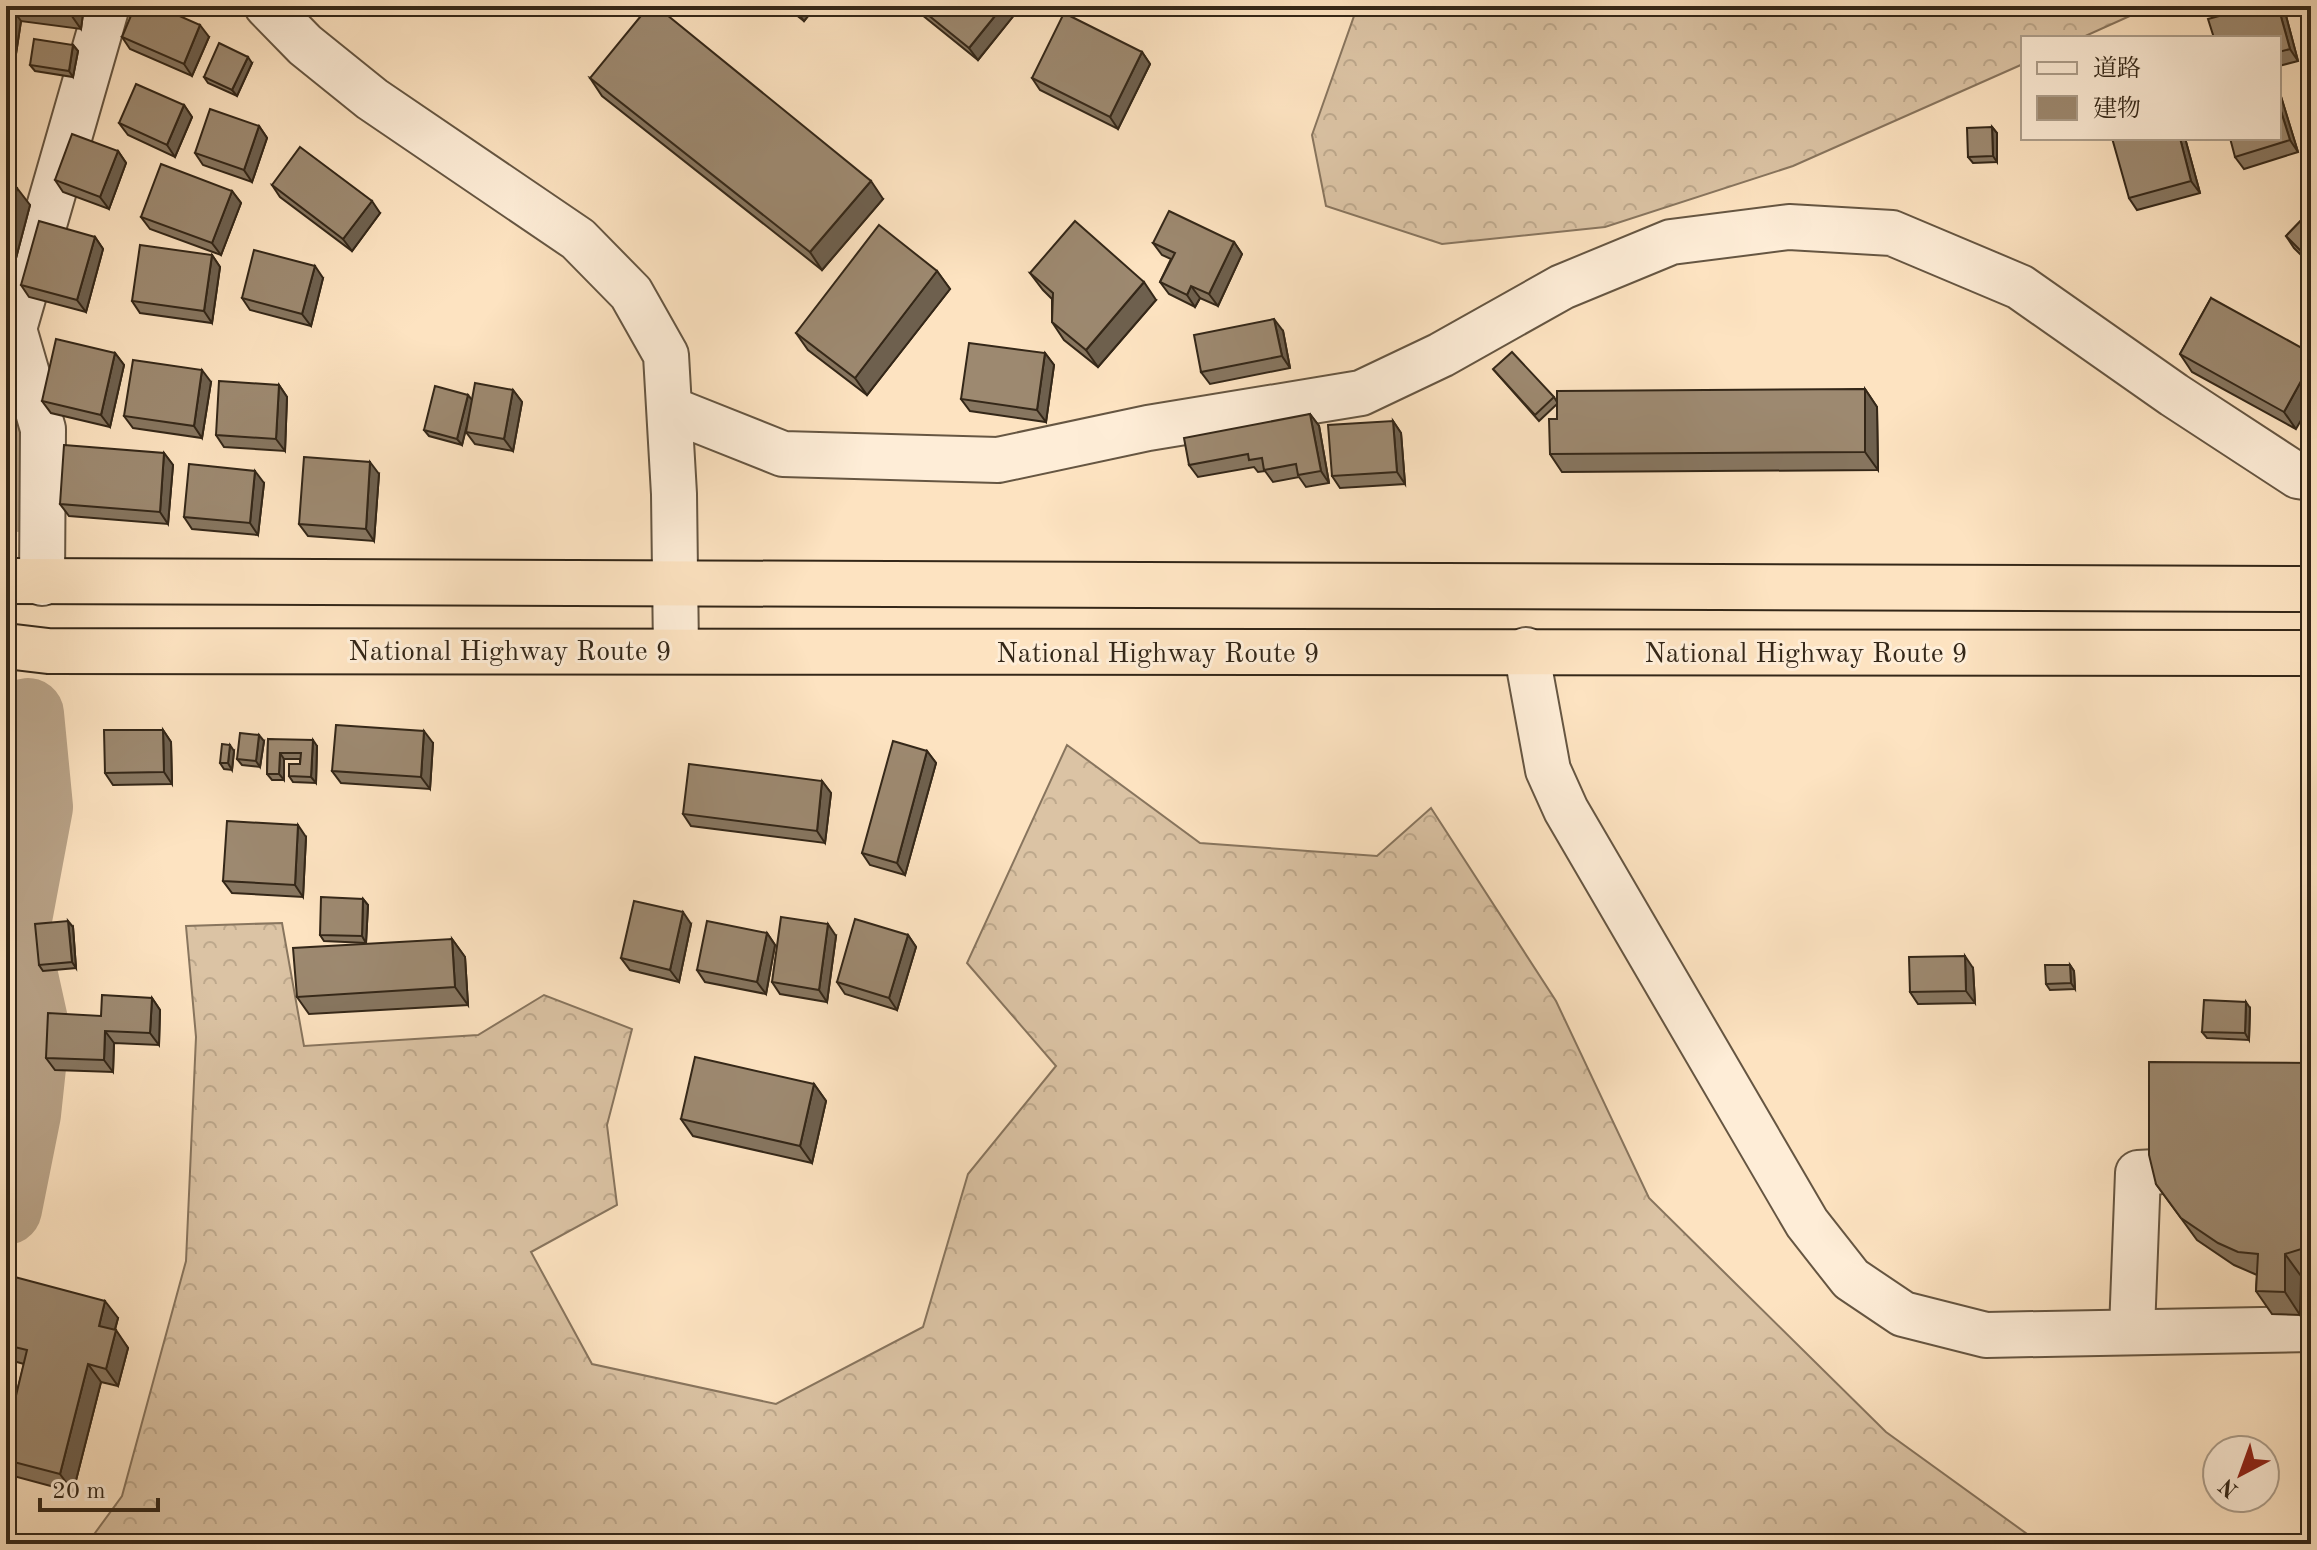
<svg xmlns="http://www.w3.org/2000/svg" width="2317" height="1550" font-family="'Old Standard TT','Noto Serif JP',serif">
  <defs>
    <pattern id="forest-crowns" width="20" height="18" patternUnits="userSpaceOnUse" patternTransform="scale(2)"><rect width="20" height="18" fill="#dbc3a4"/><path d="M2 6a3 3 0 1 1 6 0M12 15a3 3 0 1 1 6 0" fill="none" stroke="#bda88c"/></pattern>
  </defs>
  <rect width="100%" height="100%" fill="#fde3c1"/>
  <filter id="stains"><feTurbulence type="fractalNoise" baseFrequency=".0025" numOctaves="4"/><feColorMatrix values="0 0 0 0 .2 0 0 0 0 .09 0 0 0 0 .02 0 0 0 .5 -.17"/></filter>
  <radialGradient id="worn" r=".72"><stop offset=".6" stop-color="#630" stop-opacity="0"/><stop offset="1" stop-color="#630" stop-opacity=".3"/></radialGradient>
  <g fill="url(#forest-crowns)" stroke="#88755e" stroke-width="2">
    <polygon points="1354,6 2152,6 2081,38 2023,38 2023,64 1793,166 1605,227 1442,244 1326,206 1312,135 1354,16"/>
    <polygon points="1067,745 1200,843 1377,856 1431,808 1556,1001 1649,1198 1886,1432 2041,1544 87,1544 122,1496 186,1261 196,1037 186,926 282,923 304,1046 478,1035 544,995 632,1029 607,1125 617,1205 531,1252 592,1364 776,1404 923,1327 968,1174 1056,1066 967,963"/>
  </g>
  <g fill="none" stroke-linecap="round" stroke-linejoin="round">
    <g stroke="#b9a388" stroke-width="72">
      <polyline points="6,380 19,496"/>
      <polyline points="6,1209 25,1114 34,1030 13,935 37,807 28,714"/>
    </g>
    <defs>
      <g id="minor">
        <polyline points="267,6 305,45 372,99 578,239 631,293 666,355 674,494 676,650"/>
        <polyline points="670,409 783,454 998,460 1148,428 1361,393 1441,355 1562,287 1671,242 1789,227 1892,233 2020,287 2174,395 2298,476 2311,478"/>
        <polyline points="42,583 43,429 14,329 107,6"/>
        <polyline points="1526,650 1548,770 1566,810 1807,1223 1851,1279 1903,1314 1986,1335 2311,1329"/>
        <polyline points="2132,1330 2138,1173 2156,1172"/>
      </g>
      <g id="highway">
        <polyline points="6,581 2311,589"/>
        <polyline points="6,646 48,651 2311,653"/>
      </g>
    </defs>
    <use href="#minor" stroke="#665642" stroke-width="48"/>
    <use href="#highway" stroke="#342718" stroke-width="48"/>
    <use href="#minor" stroke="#feedd7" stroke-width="44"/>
    <use href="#highway" stroke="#fde3c1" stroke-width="44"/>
  </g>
  <g fill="#877660" stroke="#342718" stroke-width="2">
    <polygon points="6,6 84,6 81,29 21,21 16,54 6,53"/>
    <polygon points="785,6 816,6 804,21"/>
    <polygon points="911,6 1016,6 1019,9 978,60"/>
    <polygon points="2256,6 2280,6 2285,12 2298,61 2279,66 2279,38"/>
    <polygon points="122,37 209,37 192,76 130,49"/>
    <polygon points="73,45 78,51 73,77 35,71 30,65"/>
    <polygon points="1142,52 1150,64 1118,129 1040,90 1032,78"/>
    <polygon points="252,63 237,96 208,83 204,77"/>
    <polygon points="590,78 883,199 822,270 602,96"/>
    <polygon points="2279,90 2298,152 2244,169 2235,157"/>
    <polygon points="184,105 192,117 175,157 128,135 119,123"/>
    <polygon points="259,126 267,138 252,182 203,165 195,153"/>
    <polygon points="1992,127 1997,133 1997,162 1973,163 1968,157"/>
    <polygon points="2185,138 2200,193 2137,210 2129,198"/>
    <polygon points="118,151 126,163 109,209 63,192 55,180"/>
    <polygon points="6,185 30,205 15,262 6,259"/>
    <polygon points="272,185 380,213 352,251 280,197"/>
    <polygon points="232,191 241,203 221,255 150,229 141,217"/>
    <polygon points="2311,210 2311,265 2294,248 2286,236"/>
    <polygon points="95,237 103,249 86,312 29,297 21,285"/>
    <polygon points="1234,242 1242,254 1218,306 1200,298 1195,307 1169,294 1160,282 1171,259 1162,255 1153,243"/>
    <polygon points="212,255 220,267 212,323 140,313 132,301"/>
    <polygon points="937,271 950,289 867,395 808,350 796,333"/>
    <polygon points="1030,273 1156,300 1098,367 1064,340 1052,322 1052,299 1043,290"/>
    <polygon points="323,278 311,326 250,310 242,298"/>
    <polygon points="2211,298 2296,429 2192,372 2180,354"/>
    <polygon points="1283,331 1290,368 1210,384 1201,372"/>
    <polygon points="115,353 124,365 110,427 51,413 42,401"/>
    <polygon points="1045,353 1054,365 1046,422 970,411 961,399"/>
    <polygon points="1493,369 1554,397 1557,402 1865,389 1877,407 1878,470 1562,472 1550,454 1557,419 1557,404 1539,421"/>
    <polygon points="211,382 202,438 133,428 124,416"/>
    <polygon points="279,385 287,397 285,451 224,447 216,435"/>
    <polygon points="513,390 522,402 513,451 475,444 466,432 469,414 462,445 429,436 424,430 472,400"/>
    <polygon points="1310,414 1319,426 1329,483 1306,487 1299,477 1273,482 1265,471 1258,472 1254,467 1198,477 1189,465"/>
    <polygon points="1393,421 1401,433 1405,484 1340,488 1332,476"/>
    <polygon points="164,453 173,465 168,524 69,516 60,504"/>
    <polygon points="379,474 374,541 308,536 299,524"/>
    <polygon points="264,483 258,535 192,529 184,517"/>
    <polygon points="163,730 171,742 172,784 113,785 105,773"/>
    <polygon points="268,739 317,746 316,783 293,782 289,776 300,764 300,759 284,759 284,780 272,780 267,774"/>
    <polygon points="264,741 260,767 242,765 237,759"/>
    <polygon points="433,743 430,789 341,783 332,771"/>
    <polygon points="234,751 232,770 224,769 220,763"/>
    <polygon points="927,751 936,763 905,875 870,865 862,853"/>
    <polygon points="822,781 831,793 825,843 691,826 683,814"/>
    <polygon points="306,837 303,897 232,893 223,881"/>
    <polygon points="363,899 368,905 366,943 324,941 320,935"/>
    <polygon points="691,924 679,982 630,970 621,958"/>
    <polygon points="73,927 76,968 43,971 39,965"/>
    <polygon points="767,933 775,945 766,994 705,982 697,970"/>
    <polygon points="908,935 916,947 897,1010 845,994 837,982"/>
    <polygon points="836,936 827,1002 780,994 772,982"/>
    <polygon points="452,939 465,957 468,1005 309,1014 297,997"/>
    <polygon points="2070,965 2074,971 2075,989 2050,990 2046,984"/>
    <polygon points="1973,968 1975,1003 1918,1004 1910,992"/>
    <polygon points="152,998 160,1010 159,1045 114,1043 113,1072 55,1070 46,1058 101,1016"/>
    <polygon points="2250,1008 2249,1040 2207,1038 2202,1032"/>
    <polygon points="2311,1063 2311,1273 2301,1276 2300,1315 2272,1314 2256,1291 2257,1275 2234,1265 2197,1240 2156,1184"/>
    <polygon points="814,1084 826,1101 812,1163 693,1136 681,1119"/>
    <polygon points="6,1295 118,1318 115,1330 128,1348 118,1386 101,1382 73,1492 6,1474 6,1406 13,1408 24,1364 6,1359"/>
  </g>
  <g fill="#6e604e" stroke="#342718" stroke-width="2">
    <polygon points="8,6 10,6 21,21 16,54 6,39 6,22"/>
    <polygon points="69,6 84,6 81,29 69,12"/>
    <polygon points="798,6 816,6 804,21 795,9"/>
    <polygon points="1003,6 1016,6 1019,9 978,60 969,48"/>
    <polygon points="2278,6 2280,6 2285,12 2298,61 2290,49"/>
    <polygon points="200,25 209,37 192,76 184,64"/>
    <polygon points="73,45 78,51 73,77 69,71"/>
    <polygon points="1142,52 1150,64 1118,129 1110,117"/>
    <polygon points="248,57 252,63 237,96 232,90"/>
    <polygon points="2279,90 2298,152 2290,140 2279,105"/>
    <polygon points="184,105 192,117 175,157 167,145"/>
    <polygon points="259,126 267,138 252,182 244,170"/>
    <polygon points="1992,127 1997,133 1997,162 1993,156"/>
    <polygon points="2180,138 2185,138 2200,193 2191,181"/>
    <polygon points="118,151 126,163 109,209 100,197"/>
    <polygon points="871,181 883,199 822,270 810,252"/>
    <polygon points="17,188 30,205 15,262 6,248 6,232"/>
    <polygon points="232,191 241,203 221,255 212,243"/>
    <polygon points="372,201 380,213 352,251 343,239"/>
    <polygon points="95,237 103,249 86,312 77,300"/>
    <polygon points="1234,242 1242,254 1218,306 1209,294"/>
    <polygon points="212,255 220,267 212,323 204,311"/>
    <polygon points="315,266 323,278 311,326 302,314"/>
    <polygon points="937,271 950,289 867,395 855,378"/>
    <polygon points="1144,282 1156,300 1098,367 1086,350"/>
    <polygon points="1191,286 1200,298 1195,307 1187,295"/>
    <polygon points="1274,319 1283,331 1290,368 1282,356"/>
    <polygon points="115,353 124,365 110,427 101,415"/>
    <polygon points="1045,353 1054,365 1046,422 1037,410"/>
    <polygon points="2311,363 2311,403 2296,429 2284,412"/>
    <polygon points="202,370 211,382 202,438 194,426"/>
    <polygon points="279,385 287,397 285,451 276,439"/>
    <polygon points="1865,389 1877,407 1878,470 1865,452"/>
    <polygon points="513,390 522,402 513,451 504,439"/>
    <polygon points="468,395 473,401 462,445 457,439"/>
    <polygon points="1310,414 1319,426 1329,483 1321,471"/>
    <polygon points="1393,421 1401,433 1405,484 1397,472"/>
    <polygon points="164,453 173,465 168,524 160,512"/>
    <polygon points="370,462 379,474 374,541 366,529"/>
    <polygon points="255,471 264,483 258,535 250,523"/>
    <polygon points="163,730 171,742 172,784 164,772"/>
    <polygon points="424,731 433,743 430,789 421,777"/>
    <polygon points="259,735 264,741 260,767 256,761"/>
    <polygon points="313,740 317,746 316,783 311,777"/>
    <polygon points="230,745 234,751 232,770 228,763"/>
    <polygon points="927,751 936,763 905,875 897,863"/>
    <polygon points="280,753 284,759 284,780 279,774"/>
    <polygon points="822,781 831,793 825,843 817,831"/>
    <polygon points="298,825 306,837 303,897 295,885"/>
    <polygon points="363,899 368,905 366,943 362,936"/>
    <polygon points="683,912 691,924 679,982 670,970"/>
    <polygon points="68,921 73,927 76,968 72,962"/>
    <polygon points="828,924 836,936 827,1002 819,990"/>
    <polygon points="767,933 775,945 766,994 757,982"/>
    <polygon points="908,935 916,947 897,1010 889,998"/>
    <polygon points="452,939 465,957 468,1005 455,987"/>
    <polygon points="1965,956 1973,968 1975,1003 1966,991"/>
    <polygon points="2070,965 2074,971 2075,989 2071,983"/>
    <polygon points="152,998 160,1010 159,1045 150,1033"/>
    <polygon points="2246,1002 2250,1008 2249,1040 2245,1033"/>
    <polygon points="105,1031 114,1043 113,1072 104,1060"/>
    <polygon points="814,1084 826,1101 812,1163 800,1146"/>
    <polygon points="2285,1254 2301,1276 2300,1315 2285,1292"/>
    <polygon points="105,1301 118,1318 111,1343 99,1326"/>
    <polygon points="116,1330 128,1348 118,1386 106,1369"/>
    <polygon points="88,1364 101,1382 73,1492 60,1474"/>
    <polygon points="7,1534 14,1544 6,1544"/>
  </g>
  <g fill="#9d8970" stroke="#342718" stroke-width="2">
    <polygon points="26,6 69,6 69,12"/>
    <polygon points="135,6 157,6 200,25 184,64 122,37"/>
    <polygon points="649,6 656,6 871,181 810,252 590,78"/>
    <polygon points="917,6 1003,6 969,48"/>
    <polygon points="2256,6 2278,6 2290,49 2279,52 2279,38 2214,38 2208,19"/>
    <polygon points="2307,6 2311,6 2311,19"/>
    <polygon points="1064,13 1142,52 1110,117 1032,78"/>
    <polygon points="34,39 73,45 69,71 30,65"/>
    <polygon points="219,43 248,57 232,90 204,77"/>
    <polygon points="136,84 184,105 167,145 119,123"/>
    <polygon points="2279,105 2290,140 2235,157 2230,138 2279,138"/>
    <polygon points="210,109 259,126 244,170 195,153"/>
    <polygon points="1992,127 1993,156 1968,157 1967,128"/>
    <polygon points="72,134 118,151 100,197 55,180"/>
    <polygon points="2112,138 2180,138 2191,181 2129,198"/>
    <polygon points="300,147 372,201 343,239 272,185"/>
    <polygon points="161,164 232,191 212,243 141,217"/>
    <polygon points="6,185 17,188 6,232"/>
    <polygon points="2311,210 2311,261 2286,236"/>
    <polygon points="1169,211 1234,242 1209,294 1191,286 1187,295 1160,282 1175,253 1153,243"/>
    <polygon points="39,221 95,237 77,300 21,285"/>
    <polygon points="1075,221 1144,282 1086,350 1052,322 1053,293 1030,273"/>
    <polygon points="879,225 937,271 855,378 796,333"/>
    <polygon points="140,245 212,255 204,311 132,301"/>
    <polygon points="254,250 315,266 302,314 242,298"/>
    <polygon points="2211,298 2311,353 2311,363 2284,412 2180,354"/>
    <polygon points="1274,319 1282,356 1201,372 1194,335"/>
    <polygon points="56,339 115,353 101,415 42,401"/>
    <polygon points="969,343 1045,353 1037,410 961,399"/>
    <polygon points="1512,352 1554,397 1535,415 1493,369"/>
    <polygon points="133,360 202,370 194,426 124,416"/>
    <polygon points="219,381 279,385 276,439 216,435"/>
    <polygon points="475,383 513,390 504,439 466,432"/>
    <polygon points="435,386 468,395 457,439 424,430"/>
    <polygon points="1865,389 1865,452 1550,454 1549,419 1557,419 1557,391"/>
    <polygon points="1310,414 1321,471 1298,475 1296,464 1264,470 1262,458 1249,460 1248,454 1189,465 1184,438"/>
    <polygon points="1393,421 1397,472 1332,476 1328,425"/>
    <polygon points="64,445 164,453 160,512 60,504"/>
    <polygon points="304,457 370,462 366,529 299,524"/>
    <polygon points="189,464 255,471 250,523 184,517"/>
    <polygon points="336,725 424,731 421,777 332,771"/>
    <polygon points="104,730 163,730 164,772 105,773"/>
    <polygon points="240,733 259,735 256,761 237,759"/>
    <polygon points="268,739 313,740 311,777 289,776 289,764 300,764 301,753 280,753 279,774 267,774"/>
    <polygon points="893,741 927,751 897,863 862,853"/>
    <polygon points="222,744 230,745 228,763 220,763"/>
    <polygon points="689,764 822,781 817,831 683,814"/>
    <polygon points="227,821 298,825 295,885 223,881"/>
    <polygon points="321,897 363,899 362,936 320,935"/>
    <polygon points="634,901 683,912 670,970 621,958"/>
    <polygon points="781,917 828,924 819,990 772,982"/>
    <polygon points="855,919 908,935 889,998 837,982"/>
    <polygon points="68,921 72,962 39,965 35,924"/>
    <polygon points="707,921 767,933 757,982 697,970"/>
    <polygon points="452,939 455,987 297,997 293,948"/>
    <polygon points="1965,956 1966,991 1910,992 1909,957"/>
    <polygon points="2045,965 2070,965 2071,983 2046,984"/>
    <polygon points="102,995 152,998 150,1033 105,1031 104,1060 46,1058 48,1013 101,1016"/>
    <polygon points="2204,1000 2246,1002 2245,1033 2202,1032"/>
    <polygon points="695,1057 814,1084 800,1146 681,1119"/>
    <polygon points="2149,1062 2311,1063 2311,1246 2285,1254 2285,1292 2256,1291 2258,1254 2238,1252 2218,1243 2181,1218 2156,1184 2149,1155"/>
    <polygon points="11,1276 105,1301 99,1326 116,1330 106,1369 88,1364 60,1474 6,1460 6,1406 13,1408 27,1350 6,1345 6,1295"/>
  </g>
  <g text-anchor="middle" stroke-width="6" stroke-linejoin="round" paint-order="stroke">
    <g font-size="28" fill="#342718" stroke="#feedd7">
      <text x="510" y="660">National Highway Route 9</text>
      <text x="1158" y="662">National Highway Route 9</text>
      <text x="1806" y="662">National Highway Route 9</text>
    </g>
  </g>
  <rect width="2317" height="1550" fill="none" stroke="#fde3c1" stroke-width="32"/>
  <rect x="8" y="8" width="2301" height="1534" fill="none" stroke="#342718" stroke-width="4"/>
  <rect x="16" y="16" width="2285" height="1518" fill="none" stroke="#342718" stroke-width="2"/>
  <rect x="2021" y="36" width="260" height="104" fill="#feedd7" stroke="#ad9e8b" stroke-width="2"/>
  <rect x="2037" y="62" width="40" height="12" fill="#feedd7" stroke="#ad9e8b" stroke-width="2"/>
  <text x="2093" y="76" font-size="24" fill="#342718">道路</text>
  <rect x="2037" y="96" width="40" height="24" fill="#9d8970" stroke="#ad9e8b" stroke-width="2"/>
  <text x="2093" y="116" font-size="24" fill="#342718">建物</text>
  <g transform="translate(2241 1474) rotate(221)"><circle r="38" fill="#feedd7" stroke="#ad9e8b" stroke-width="2"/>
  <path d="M0-6L14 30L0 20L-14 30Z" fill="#8f2418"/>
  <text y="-12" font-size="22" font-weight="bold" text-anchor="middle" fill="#342718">N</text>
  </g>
  <path d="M40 1498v12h118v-12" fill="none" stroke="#342718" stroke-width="4"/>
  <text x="52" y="1498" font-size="24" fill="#342718" stroke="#feedd7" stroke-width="6" paint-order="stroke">20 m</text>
  <rect width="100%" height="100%" filter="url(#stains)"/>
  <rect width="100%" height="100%" fill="url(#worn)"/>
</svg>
